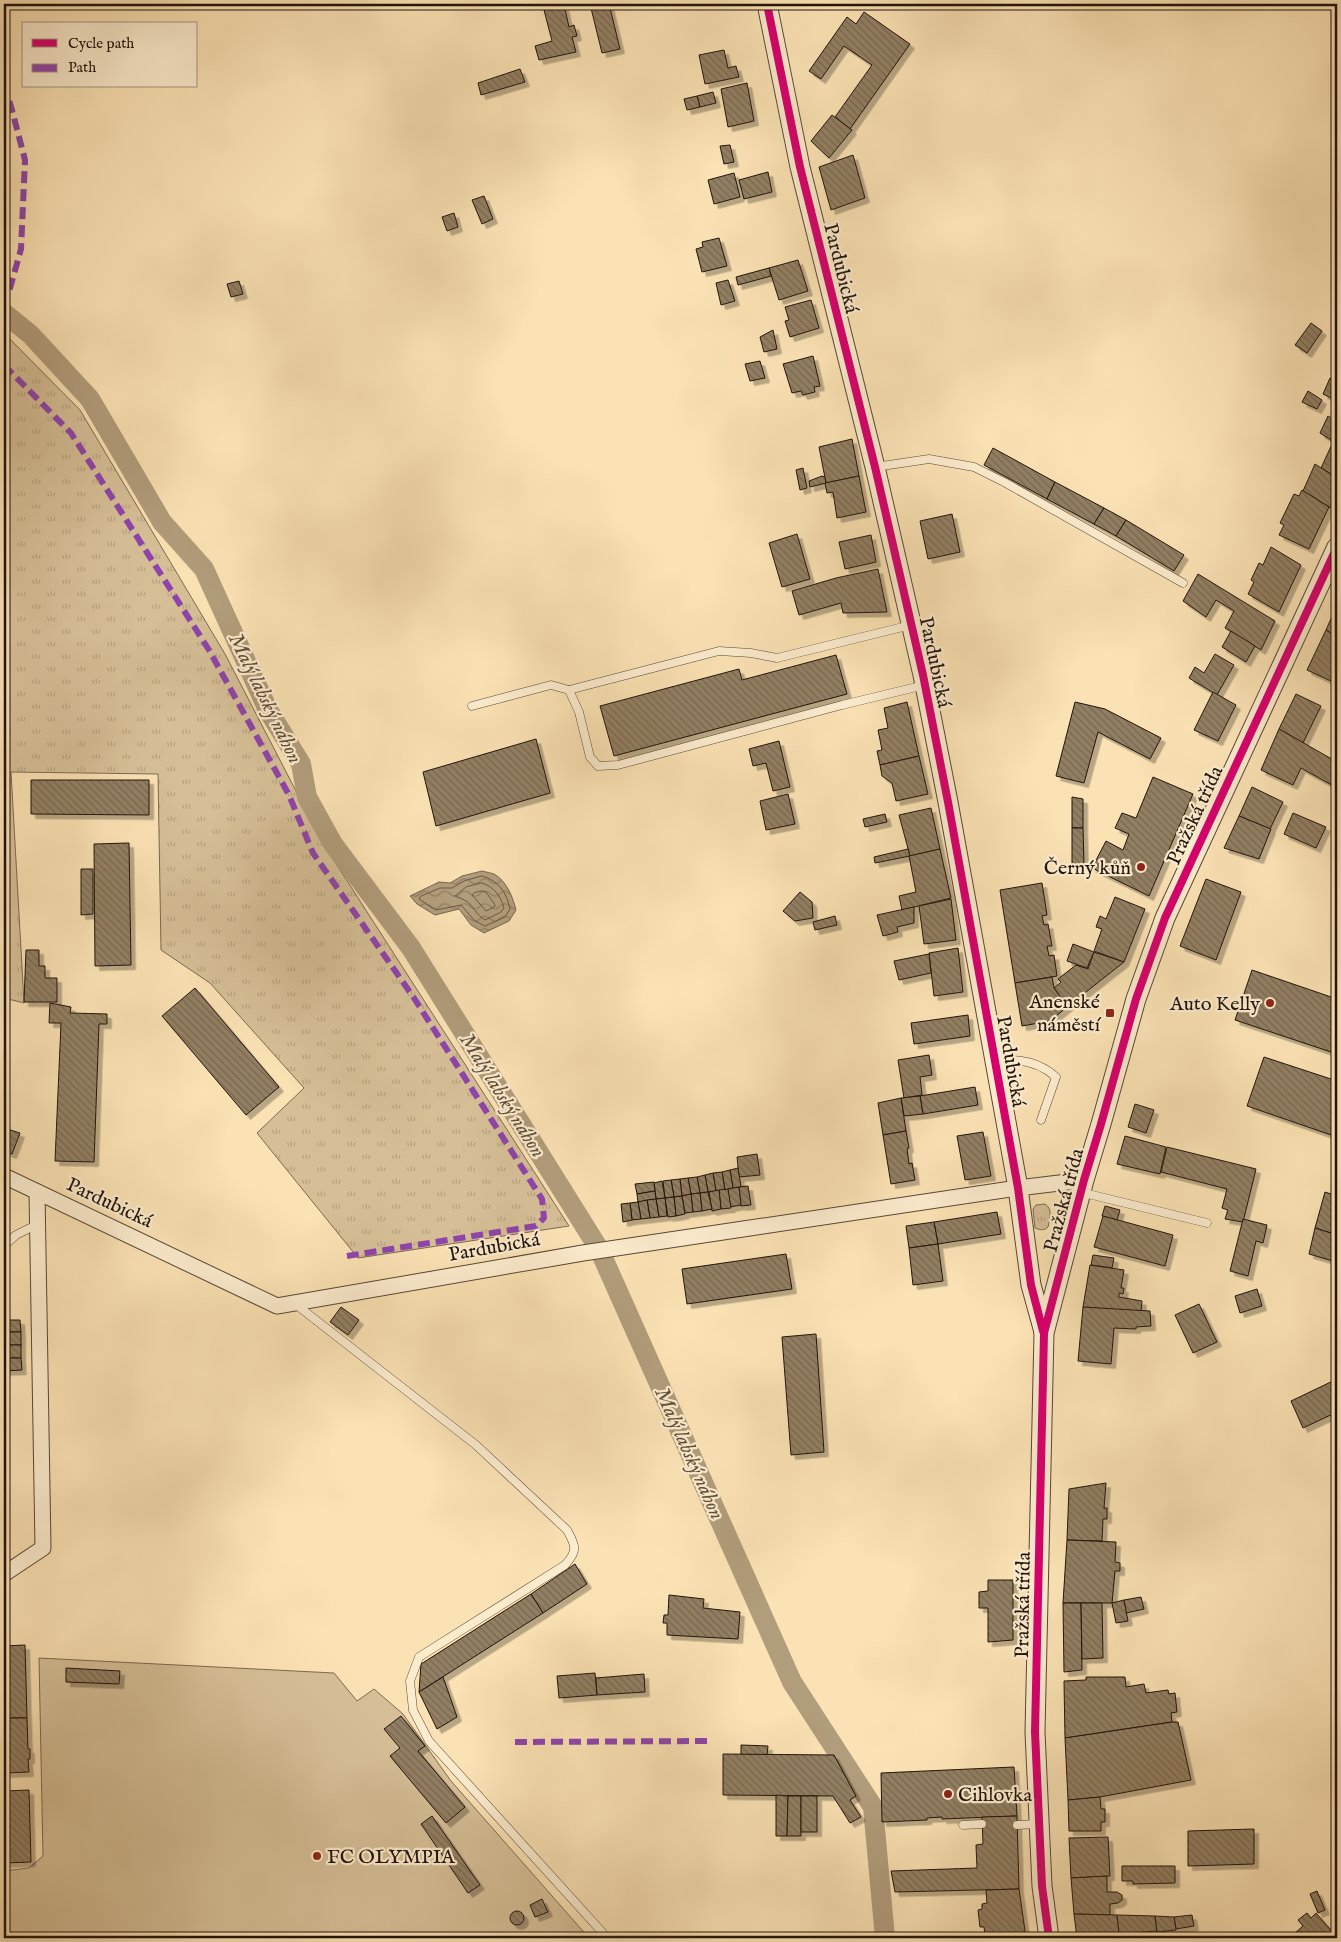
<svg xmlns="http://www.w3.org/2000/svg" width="1341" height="1942" font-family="'IM FELL English',serif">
  <defs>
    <pattern id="grass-tufts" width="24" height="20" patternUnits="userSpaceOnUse" patternTransform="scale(1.25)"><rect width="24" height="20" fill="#d6bf97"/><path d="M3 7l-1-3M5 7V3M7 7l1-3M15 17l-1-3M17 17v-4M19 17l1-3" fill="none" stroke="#b7a381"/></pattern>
    <pattern id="water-waves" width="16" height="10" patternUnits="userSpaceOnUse" patternTransform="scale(1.25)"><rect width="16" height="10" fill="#b19c7b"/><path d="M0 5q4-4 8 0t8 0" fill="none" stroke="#907e63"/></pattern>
    <pattern id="building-back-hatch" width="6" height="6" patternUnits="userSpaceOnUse" patternTransform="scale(1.25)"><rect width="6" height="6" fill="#927f63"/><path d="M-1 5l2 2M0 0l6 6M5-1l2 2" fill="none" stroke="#776750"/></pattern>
    <filter id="shadow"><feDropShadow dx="4.5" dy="4.5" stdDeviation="0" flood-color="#0004"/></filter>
  </defs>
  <rect width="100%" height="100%" fill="#fbe2b4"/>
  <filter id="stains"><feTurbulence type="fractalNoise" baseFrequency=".004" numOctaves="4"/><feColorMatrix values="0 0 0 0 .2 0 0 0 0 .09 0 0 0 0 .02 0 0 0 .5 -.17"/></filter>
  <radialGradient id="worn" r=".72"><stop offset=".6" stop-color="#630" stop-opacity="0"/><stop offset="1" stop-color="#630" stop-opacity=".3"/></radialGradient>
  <g fill="url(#grass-tufts)" stroke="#7c6951">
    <polygon points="4,333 80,410 225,654 324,845 569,1226 358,1258 257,1133 304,1088 210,983 161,950 158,774 11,772 24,1003 4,998"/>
    <path d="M1045 1204C1053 1209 1050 1219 1048 1227 1044 1231 1040 1230 1035 1228L1033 1209 1036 1205Z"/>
  </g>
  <polygon fill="#d6bf97" stroke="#7c6951" points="39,1658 334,1673 357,1701 374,1689 403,1714 451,1781 589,1938 4,1938 4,1871 29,1868 43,1856"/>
  <path fill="url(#water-waves)" stroke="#77654e" d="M482 871C486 872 491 873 494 874 507 881 513 898 516 910L509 921 484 933 471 925 459 909 435 915 417 904 410 896 439 882 450 883 462 876Z"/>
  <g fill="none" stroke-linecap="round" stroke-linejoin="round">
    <g stroke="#695843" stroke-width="1">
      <path d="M482 876C498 880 507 893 510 909L505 917 485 926 475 921 461 905 436 910 419 899 421 896 440 888H452L464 881Z"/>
      <path d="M482 883C493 886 501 896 504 908L501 912 485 920C476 915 474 906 466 901 462 898 458 898 455 896L466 887Z"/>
      <polygon points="482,891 486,892 495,905 494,907 486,911 472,895 474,893"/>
    </g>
    <polyline stroke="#b19c7b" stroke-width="20" points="4,313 31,335 90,399 162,522 204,569 268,710 301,764 307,797 333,844 411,948 599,1249 792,1682 873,1807 885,1938"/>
  </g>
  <g fill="url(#building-back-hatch)" stroke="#21130b" filter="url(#shadow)">
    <polygon points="590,4 609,4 620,49 602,53"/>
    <polygon points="564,5 569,27 574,25 577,36 572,37 576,52 539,60 535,46 552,41 544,10"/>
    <polygon points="864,12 910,44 850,129 835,117 872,65 844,46 821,79 809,71 847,17 856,24"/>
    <polygon points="724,50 728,68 736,66 739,77 705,84 699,55"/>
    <polygon points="520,69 525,82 481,95 478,83"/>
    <polygon points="747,83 754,121 728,127 721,89"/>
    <polygon points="713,92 716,103 700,107 697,96"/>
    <polygon points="697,96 700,107 687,110 684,99"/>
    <polygon points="832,115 852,130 829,158 811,141"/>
    <polygon points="730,145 734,162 724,164 720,146"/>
    <polygon points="853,155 865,198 831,210 819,167"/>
    <polygon points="768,172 772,192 744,199 739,180"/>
    <polygon points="734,173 740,197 714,204 708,180"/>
    <polygon points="484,196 493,219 482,224 472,200"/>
    <polygon points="454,213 458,227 447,231 442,217"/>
    <polygon points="719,238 727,266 702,272 696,249 703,247 702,242"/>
    <polygon points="798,260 808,291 779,300 769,268"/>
    <polygon points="769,268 771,276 738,285 736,277"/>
    <polygon points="728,280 735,301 721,305 716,283"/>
    <polygon points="239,281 243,294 231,297 227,284"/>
    <polygon points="811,300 819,328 790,337 785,321 789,320 785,307"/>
    <polygon points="1311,323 1322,331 1307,353 1295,345"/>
    <polygon points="773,330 777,349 764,352 760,337"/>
    <polygon points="813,356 820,386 814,387 815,392 803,395 801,391 792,393 783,364"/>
    <polygon points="760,361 765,378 750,381 745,364"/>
    <polygon points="1330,378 1337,381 1337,401 1323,394"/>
    <polygon points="1308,391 1322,400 1317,409 1302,402"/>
    <polygon points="1328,416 1337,422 1337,444 1320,433"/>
    <polygon points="852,439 859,476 826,483 819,447"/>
    <polygon points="1333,442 1337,444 1337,478 1321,468"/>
    <polygon points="993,448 1055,482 1047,499 984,465"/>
    <polygon points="1315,464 1337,478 1337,495 1331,508 1303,491"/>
    <polygon points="803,468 807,488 800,490 796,470"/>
    <polygon points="822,476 825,477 826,483 810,487 809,481"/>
    <polygon points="859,476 866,512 837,518 833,492 827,493 825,483"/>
    <polygon points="1055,482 1104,508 1094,524 1047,499"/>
    <polygon points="1302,490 1329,507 1309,549 1279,535 1284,525 1280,523 1294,494 1299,496"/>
    <polygon points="1104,508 1126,520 1116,536 1094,524"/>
    <polygon points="952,514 960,552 928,559 920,521"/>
    <polygon points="1126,520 1184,555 1174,571 1116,536"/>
    <polygon points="797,534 810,579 782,587 769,543"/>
    <polygon points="871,535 876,562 845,569 839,542"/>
    <polygon points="1271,547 1301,565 1279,612 1248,594 1254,582 1251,580 1259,563 1263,565"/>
    <polygon points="878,569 887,612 843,613 841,603 799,615 792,591 836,578"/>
    <polygon points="1198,574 1275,621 1261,650 1225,628 1234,611 1216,600 1206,617 1183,601"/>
    <polygon points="1337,605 1337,637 1326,630"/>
    <polygon points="1326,630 1337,637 1337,669 1331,681 1307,670"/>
    <polygon points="1231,631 1255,646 1246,662 1222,647"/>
    <polygon points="1215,654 1234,665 1217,695 1189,678 1195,667 1204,673"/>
    <polygon points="836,655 847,694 614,756 600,706 739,669 742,680"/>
    <polygon points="1213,692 1236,705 1218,741 1194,730"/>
    <polygon points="1296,694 1321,706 1303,743 1279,729"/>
    <polygon points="907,702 919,756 880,765 877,751 882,750 878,730 888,728 884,708"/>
    <polygon points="1075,702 1105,709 1161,738 1150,759 1098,732 1084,783 1056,776"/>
    <polygon points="1279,729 1337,762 1337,788 1301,768 1293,785 1261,770"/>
    <polygon points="536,739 550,793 436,826 423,772"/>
    <polygon points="779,741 790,787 773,791 766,763 753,766 749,749"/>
    <polygon points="919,756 928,794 896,801 892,783 882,776 880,765"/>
    <polygon points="1153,777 1193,794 1149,896 1092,868 1106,841 1123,850 1129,834 1115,828 1122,813 1136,818"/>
    <polygon points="31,780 149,780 149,815 31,814"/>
    <polygon points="1252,787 1283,802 1270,829 1239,816"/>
    <polygon points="788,794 795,824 766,830 760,801"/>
    <polygon points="1072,797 1083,799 1083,828 1072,828"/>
    <polygon points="931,808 940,849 910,856 899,815"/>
    <polygon points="1293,813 1326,827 1316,848 1284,834"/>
    <polygon points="885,814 887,822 865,827 863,819"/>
    <polygon points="1239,816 1271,829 1259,859 1224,848"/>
    <polygon points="1072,828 1083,828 1084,864 1072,864"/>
    <polygon points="129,843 131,965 95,966 94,844"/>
    <polygon points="908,849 910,856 875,863 874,857"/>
    <polygon points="940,849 951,898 902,910 899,896 916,892 909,856"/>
    <polygon points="81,869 93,869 93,914 81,915"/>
    <polygon points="1206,879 1241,892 1216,960 1180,946"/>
    <polygon points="1042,883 1047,915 1042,916 1044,925 1048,924 1052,946 1047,946 1049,956 1054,955 1057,976 1015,983 1000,890"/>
    <polygon points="800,892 812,902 813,918 795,921 783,911"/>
    <polygon points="1115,897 1145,909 1124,962 1094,951 1102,929 1096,927 1100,916 1106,919"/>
    <polygon points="951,899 956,940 924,944 919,906"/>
    <polygon points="914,907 914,923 897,927 898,932 883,936 877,915"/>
    <polygon points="835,916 837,925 815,930 813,922"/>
    <polygon points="1073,944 1094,952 1087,968 1067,961"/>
    <polygon points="958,948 963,992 934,996 929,953"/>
    <polygon points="26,950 39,950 39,966 45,966 45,978 57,978 57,1002 24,1002"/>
    <polygon points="1094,952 1124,962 1067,1007 1054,988 1061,982 1058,979 1076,965 1088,969"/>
    <polygon points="929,954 931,973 899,980 894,961"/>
    <polygon points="1252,970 1337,999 1337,1054 1235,1020"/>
    <polygon points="1052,977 1054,988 1067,1007 1050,1021 1022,1026 1015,983"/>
    <polygon points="195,988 279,1087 246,1115 162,1016"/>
    <polygon points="50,1003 71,1007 70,1013 107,1014 107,1024 99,1024 94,1162 55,1161 61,1023 49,1023"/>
    <polygon points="968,1015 970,1036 914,1044 911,1023"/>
    <polygon points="929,1055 932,1075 920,1077 922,1095 904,1098 898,1060"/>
    <polygon points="1264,1057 1337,1081 1337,1137 1247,1106"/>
    <polygon points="975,1087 978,1105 923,1114 920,1096"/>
    <polygon points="920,1096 923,1114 904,1116 901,1098"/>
    <polygon points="901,1098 906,1131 883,1135 878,1103"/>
    <polygon points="1135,1104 1154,1110 1146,1133 1128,1127"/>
    <polygon points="4,1128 20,1133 12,1154 4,1151"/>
    <polygon points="906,1131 909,1148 907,1149 909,1164 912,1163 915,1180 891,1184 883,1135"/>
    <polygon points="983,1132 991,1176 965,1180 957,1136"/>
    <polygon points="1125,1136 1166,1147 1160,1174 1117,1164"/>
    <polygon points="1167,1147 1256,1169 1243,1222 1225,1219 1228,1210 1222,1208 1227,1189 1161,1172"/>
    <polygon points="757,1154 760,1175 739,1177 737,1157"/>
    <polygon points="738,1168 741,1187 733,1188 730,1170"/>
    <polygon points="730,1170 733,1188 725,1190 722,1172"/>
    <polygon points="722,1172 725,1190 716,1191 713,1173"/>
    <polygon points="713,1173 716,1191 708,1192 705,1175"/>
    <polygon points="705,1175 708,1192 700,1193 697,1177"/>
    <polygon points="697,1177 700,1193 691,1194 688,1178"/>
    <polygon points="688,1178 691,1194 682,1196 680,1179"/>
    <polygon points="680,1179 682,1196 674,1197 671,1180"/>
    <polygon points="671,1180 674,1197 665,1198 663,1181"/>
    <polygon points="662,1181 665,1198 656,1199 654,1183"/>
    <polygon points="654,1182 655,1191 637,1194 635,1184"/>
    <polygon points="748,1186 751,1205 741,1206 739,1187"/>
    <polygon points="739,1187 741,1205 730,1207 728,1189"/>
    <polygon points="728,1189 731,1208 721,1209 719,1190"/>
    <polygon points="719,1190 721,1209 712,1211 709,1192"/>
    <polygon points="655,1191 656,1199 638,1202 637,1194"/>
    <polygon points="708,1192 712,1209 702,1211 700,1193"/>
    <polygon points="1325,1192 1337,1196 1337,1235 1315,1228"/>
    <polygon points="700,1193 702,1211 693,1212 691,1194"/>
    <polygon points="691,1194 693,1212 685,1213 682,1196"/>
    <polygon points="682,1196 685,1214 676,1216 674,1197"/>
    <polygon points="674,1197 676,1216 668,1217 665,1198"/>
    <polygon points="665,1198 667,1216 659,1217 656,1199"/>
    <polygon points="656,1199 659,1217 650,1218 647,1200"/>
    <polygon points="647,1200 650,1218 641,1219 638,1202"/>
    <polygon points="638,1202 641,1219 632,1220 630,1203"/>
    <polygon points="630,1203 632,1220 623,1222 621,1204"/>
    <polygon points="1105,1206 1120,1210 1117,1220 1102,1216"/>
    <polygon points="997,1212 1001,1234 938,1244 934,1222"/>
    <polygon points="1103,1216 1173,1235 1165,1266 1094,1247"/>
    <polygon points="1243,1219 1267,1225 1263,1243 1256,1241 1248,1276 1230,1271"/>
    <polygon points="934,1222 938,1244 909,1248 906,1226"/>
    <polygon points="1315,1228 1337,1235 1337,1245 1333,1261 1309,1254"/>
    <polygon points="938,1244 943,1281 913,1285 909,1248"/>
    <polygon points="786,1254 792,1289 687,1304 682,1269"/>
    <polygon points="1093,1255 1114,1258 1112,1268 1091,1265"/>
    <polygon points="1090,1265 1124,1270 1121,1288 1124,1288 1123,1294 1119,1293 1119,1297 1142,1301 1141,1312 1083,1307"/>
    <polygon points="1257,1289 1262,1306 1240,1313 1235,1296"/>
    <polygon points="1199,1304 1217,1342 1193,1353 1175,1315"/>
    <polygon points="341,1307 359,1320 348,1335 330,1322"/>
    <polygon points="1083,1307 1150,1311 1151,1326 1136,1327 1136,1329 1114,1328 1111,1364 1078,1361"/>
    <polygon points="4,1320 20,1320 21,1332 4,1332"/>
    <rect x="4" y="1332" width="17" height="13"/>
    <polygon points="816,1334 824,1452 791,1455 782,1337"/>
    <rect x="4" y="1345" width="17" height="13"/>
    <polygon points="4,1358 21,1358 22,1370 4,1371"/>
    <polygon points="1337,1379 1337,1412 1303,1428 1291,1401"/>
    <polygon points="1106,1483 1104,1508 1107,1508 1107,1519 1103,1519 1102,1541 1067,1540 1069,1489"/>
    <polygon points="1067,1540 1116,1542 1115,1562 1120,1563 1120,1571 1115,1571 1112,1603 1063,1603"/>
    <polygon points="575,1564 587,1584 543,1613 531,1594"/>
    <polygon points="988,1580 1013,1580 1013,1640 988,1642 988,1608 979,1608 979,1592 988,1591"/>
    <polygon points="531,1594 543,1613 419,1692 421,1664"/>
    <polygon points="669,1595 704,1599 703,1608 740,1612 738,1639 667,1635 667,1623 663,1623 664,1615 668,1615"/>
    <polygon points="1141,1597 1144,1609 1126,1613 1124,1600"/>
    <polygon points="1124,1600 1128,1621 1116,1623 1112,1603"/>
    <polygon points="1063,1603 1081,1603 1082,1670 1064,1672"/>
    <polygon points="1081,1603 1102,1603 1103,1658 1082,1659"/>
    <polygon points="25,1645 27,1718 4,1718 4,1646"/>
    <polygon points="66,1668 120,1671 119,1684 66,1682"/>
    <polygon points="595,1673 597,1695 559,1698 557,1676"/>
    <polygon points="644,1674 645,1692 597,1695 596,1678"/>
    <polygon points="443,1677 457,1717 437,1729 419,1692"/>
    <polygon points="1086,1677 1125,1677 1126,1687 1144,1684 1146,1693 1168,1690 1169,1694 1175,1693 1177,1712 1171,1713 1172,1722 1065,1738 1064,1681 1086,1680"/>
    <polygon points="401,1716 425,1746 418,1751 465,1807 446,1823 390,1756 400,1748 384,1729"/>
    <polygon points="4,1718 27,1718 28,1749 30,1749 30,1759 28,1759 29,1772 4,1773"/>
    <polygon points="1172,1722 1178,1722 1191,1780 1100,1797 1068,1800 1065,1738"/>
    <polygon points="741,1745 768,1746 767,1755 741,1755"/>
    <polygon points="723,1754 834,1755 856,1796 850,1800 861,1817 850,1823 833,1796 723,1795"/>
    <polygon points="1014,1767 1017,1816 942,1819 942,1817 927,1818 927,1820 882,1822 881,1773"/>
    <polygon points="29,1790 31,1862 4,1863 4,1791"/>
    <polygon points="776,1795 788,1796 787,1836 776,1836"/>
    <polygon points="788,1796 801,1796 801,1836 787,1836"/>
    <rect x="801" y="1796" width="16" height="36"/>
    <polygon points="1100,1797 1101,1809 1105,1809 1105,1822 1101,1822 1101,1831 1069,1831 1068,1800"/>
    <polygon points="432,1816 480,1885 468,1893 421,1824"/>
    <polygon points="1017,1816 1019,1889 895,1892 891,1871 977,1868 976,1845 983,1844 982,1817"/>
    <polygon points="1254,1829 1254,1864 1188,1866 1188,1831"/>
    <polygon points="1108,1837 1110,1876 1071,1878 1069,1838"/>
    <polygon points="1122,1866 1175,1866 1175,1883 1133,1884 1133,1881 1122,1881"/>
    <polygon points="1107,1876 1107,1892 1117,1892 1122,1895 1122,1900 1118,1903 1110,1904 1110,1915 1074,1914 1071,1878"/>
    <polygon points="1019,1889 1026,1938 992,1938 991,1932 985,1933 984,1927 980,1927 978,1910 982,1909 982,1904 987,1903 986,1890"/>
    <polygon points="1317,1891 1325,1910 1318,1913 1310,1894"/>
    <polygon points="542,1899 548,1912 535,1917 530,1905"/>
    <circle cx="517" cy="1918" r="7"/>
    <polygon points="1307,1913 1311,1918 1316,1913 1335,1935 1332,1938 1299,1938 1295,1933 1303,1926 1298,1920"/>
    <polygon points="1074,1914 1117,1915 1120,1938 1077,1938"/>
    <polygon points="1117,1915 1155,1916 1157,1931 1119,1934"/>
    <polygon points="1192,1915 1194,1926 1176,1929 1174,1917"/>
    <polygon points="1155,1916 1174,1917 1176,1930 1157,1932"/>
  </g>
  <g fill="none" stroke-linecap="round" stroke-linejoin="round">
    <defs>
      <g id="service">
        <polyline points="875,467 929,459 974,467 1004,482 1183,583"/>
        <polyline points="569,690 719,651 751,653 777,658 911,625"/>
        <polyline points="472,706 551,685 569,690 579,712 590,757 598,766 618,765 842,705 925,685"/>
        <path d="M996 1061C1018 1058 1039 1062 1056 1077L1041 1120"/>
        <polyline points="1080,1192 1207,1223"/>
        <polyline points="4,1246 16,1235 38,1224"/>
        <path d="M294 1303 476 1445 567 1530C576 1546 578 1551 565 1565L419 1657 410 1681 413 1710 429 1741 602 1932 606 1938"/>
        <polyline points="963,1825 982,1824"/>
        <polyline points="1017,1825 1039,1824"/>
      </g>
      <g id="minor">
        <polyline points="4,1176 277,1306 583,1253 1018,1188 1084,1180"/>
        <polyline points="4,1574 43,1548 37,1192"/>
      </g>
      <g id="tertiary">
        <polyline points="767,4 800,167 875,467 923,675 948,802 1018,1188 1031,1285 1044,1332"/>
        <polyline points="1049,1938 1042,1886 1035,1732 1044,1333 1084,1180 1101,1124 1136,999 1165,918 1337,547"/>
      </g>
    </defs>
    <use href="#service" stroke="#584735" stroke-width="9"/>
    <use href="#minor" stroke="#584735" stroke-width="17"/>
    <use href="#tertiary" stroke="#584735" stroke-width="21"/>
    <use href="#service" stroke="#fcecce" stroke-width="8"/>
    <use href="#minor" stroke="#fcecce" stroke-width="15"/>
    <use href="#tertiary" stroke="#fcecce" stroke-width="19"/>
    <g stroke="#8e44ad" stroke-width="6" stroke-dasharray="12 6" stroke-linecap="butt">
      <polyline points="4,84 12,110 25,160 21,249 9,292 4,299"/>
      <polyline points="4,365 71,433 209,650 289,795 313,853 414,998 542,1199 544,1218 536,1226 347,1256"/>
      <polyline points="515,1742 709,1741"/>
    </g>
    <defs>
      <g id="cycleway">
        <polyline points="767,4 800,167 875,467 923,675 948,802 1018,1188 1031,1285 1043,1331"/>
        <polyline points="1049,1938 1042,1886 1035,1732 1044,1333 1084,1180 1101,1124 1136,999 1165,918 1337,547"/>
      </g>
    </defs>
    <use href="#cycleway" stroke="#fcecce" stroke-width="11"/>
    <use href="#cycleway" stroke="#d6006c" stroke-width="8"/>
  </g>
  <g fill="#8f2418" stroke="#fcecce" stroke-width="2">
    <circle cx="1141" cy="867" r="5"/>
    <circle cx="1270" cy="1003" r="5"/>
    <rect x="1105" y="1008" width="10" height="10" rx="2.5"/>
    <circle cx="948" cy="1794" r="5"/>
    <circle cx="317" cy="1856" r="5"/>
  </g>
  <g text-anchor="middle" stroke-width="4.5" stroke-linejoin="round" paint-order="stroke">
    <g font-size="20" fill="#21130b" stroke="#fcecce">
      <text transform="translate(842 268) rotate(76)" y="7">Pardubická</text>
      <text transform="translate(936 662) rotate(78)" y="7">Pardubická</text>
      <text transform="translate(1194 815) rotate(-65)" y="7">Pražská třída</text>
      <text transform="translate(1012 1061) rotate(80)" y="7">Pardubická</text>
      <text transform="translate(1063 1200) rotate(-75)" y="7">Pražská třída</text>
      <text transform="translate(110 1202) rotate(25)" y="7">Pardubická</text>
      <text transform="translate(494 1246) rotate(-10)" y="7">Pardubická</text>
      <text transform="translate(1022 1605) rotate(-89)" y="7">Pražská třída</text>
    </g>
    <g font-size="20" fill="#21130b" stroke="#fcecce" text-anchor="end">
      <text x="1131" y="874">Černý kůň</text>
      <text x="1100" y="1008">Anenské<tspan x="1100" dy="23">náměstí</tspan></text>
      <text x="1260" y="1010">Auto Kelly</text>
      <text x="958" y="1801" text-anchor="start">Cihlovka</text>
      <text x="327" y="1863" text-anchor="start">FC OLYMPIA</text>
    </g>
    <g font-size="21" font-style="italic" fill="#62513d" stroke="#fcecce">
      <text transform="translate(266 698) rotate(64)" y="7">Malý labský náhon</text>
      <text transform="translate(503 1095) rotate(58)" y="7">Malý labský náhon</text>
      <text transform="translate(690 1453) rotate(66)" y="7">Malý labský náhon</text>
    </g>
  </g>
  <rect width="1341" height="1942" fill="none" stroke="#fbe2b4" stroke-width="20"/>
  <rect x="5" y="5" width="1331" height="1932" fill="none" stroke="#21130b" stroke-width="2.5"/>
  <rect x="10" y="10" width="1321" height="1922" fill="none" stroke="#21130b"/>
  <rect x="22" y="22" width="175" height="65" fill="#fcecce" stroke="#a49580"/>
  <rect x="32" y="39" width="25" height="8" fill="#d6006c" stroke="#a49580"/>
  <text x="68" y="48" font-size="15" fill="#21130b">Cycle path</text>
  <rect x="32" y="64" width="25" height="8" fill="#8e44ad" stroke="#a49580"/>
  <text x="68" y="72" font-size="15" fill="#21130b">Path</text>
  <rect width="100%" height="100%" filter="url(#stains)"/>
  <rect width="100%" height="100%" fill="url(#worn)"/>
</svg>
